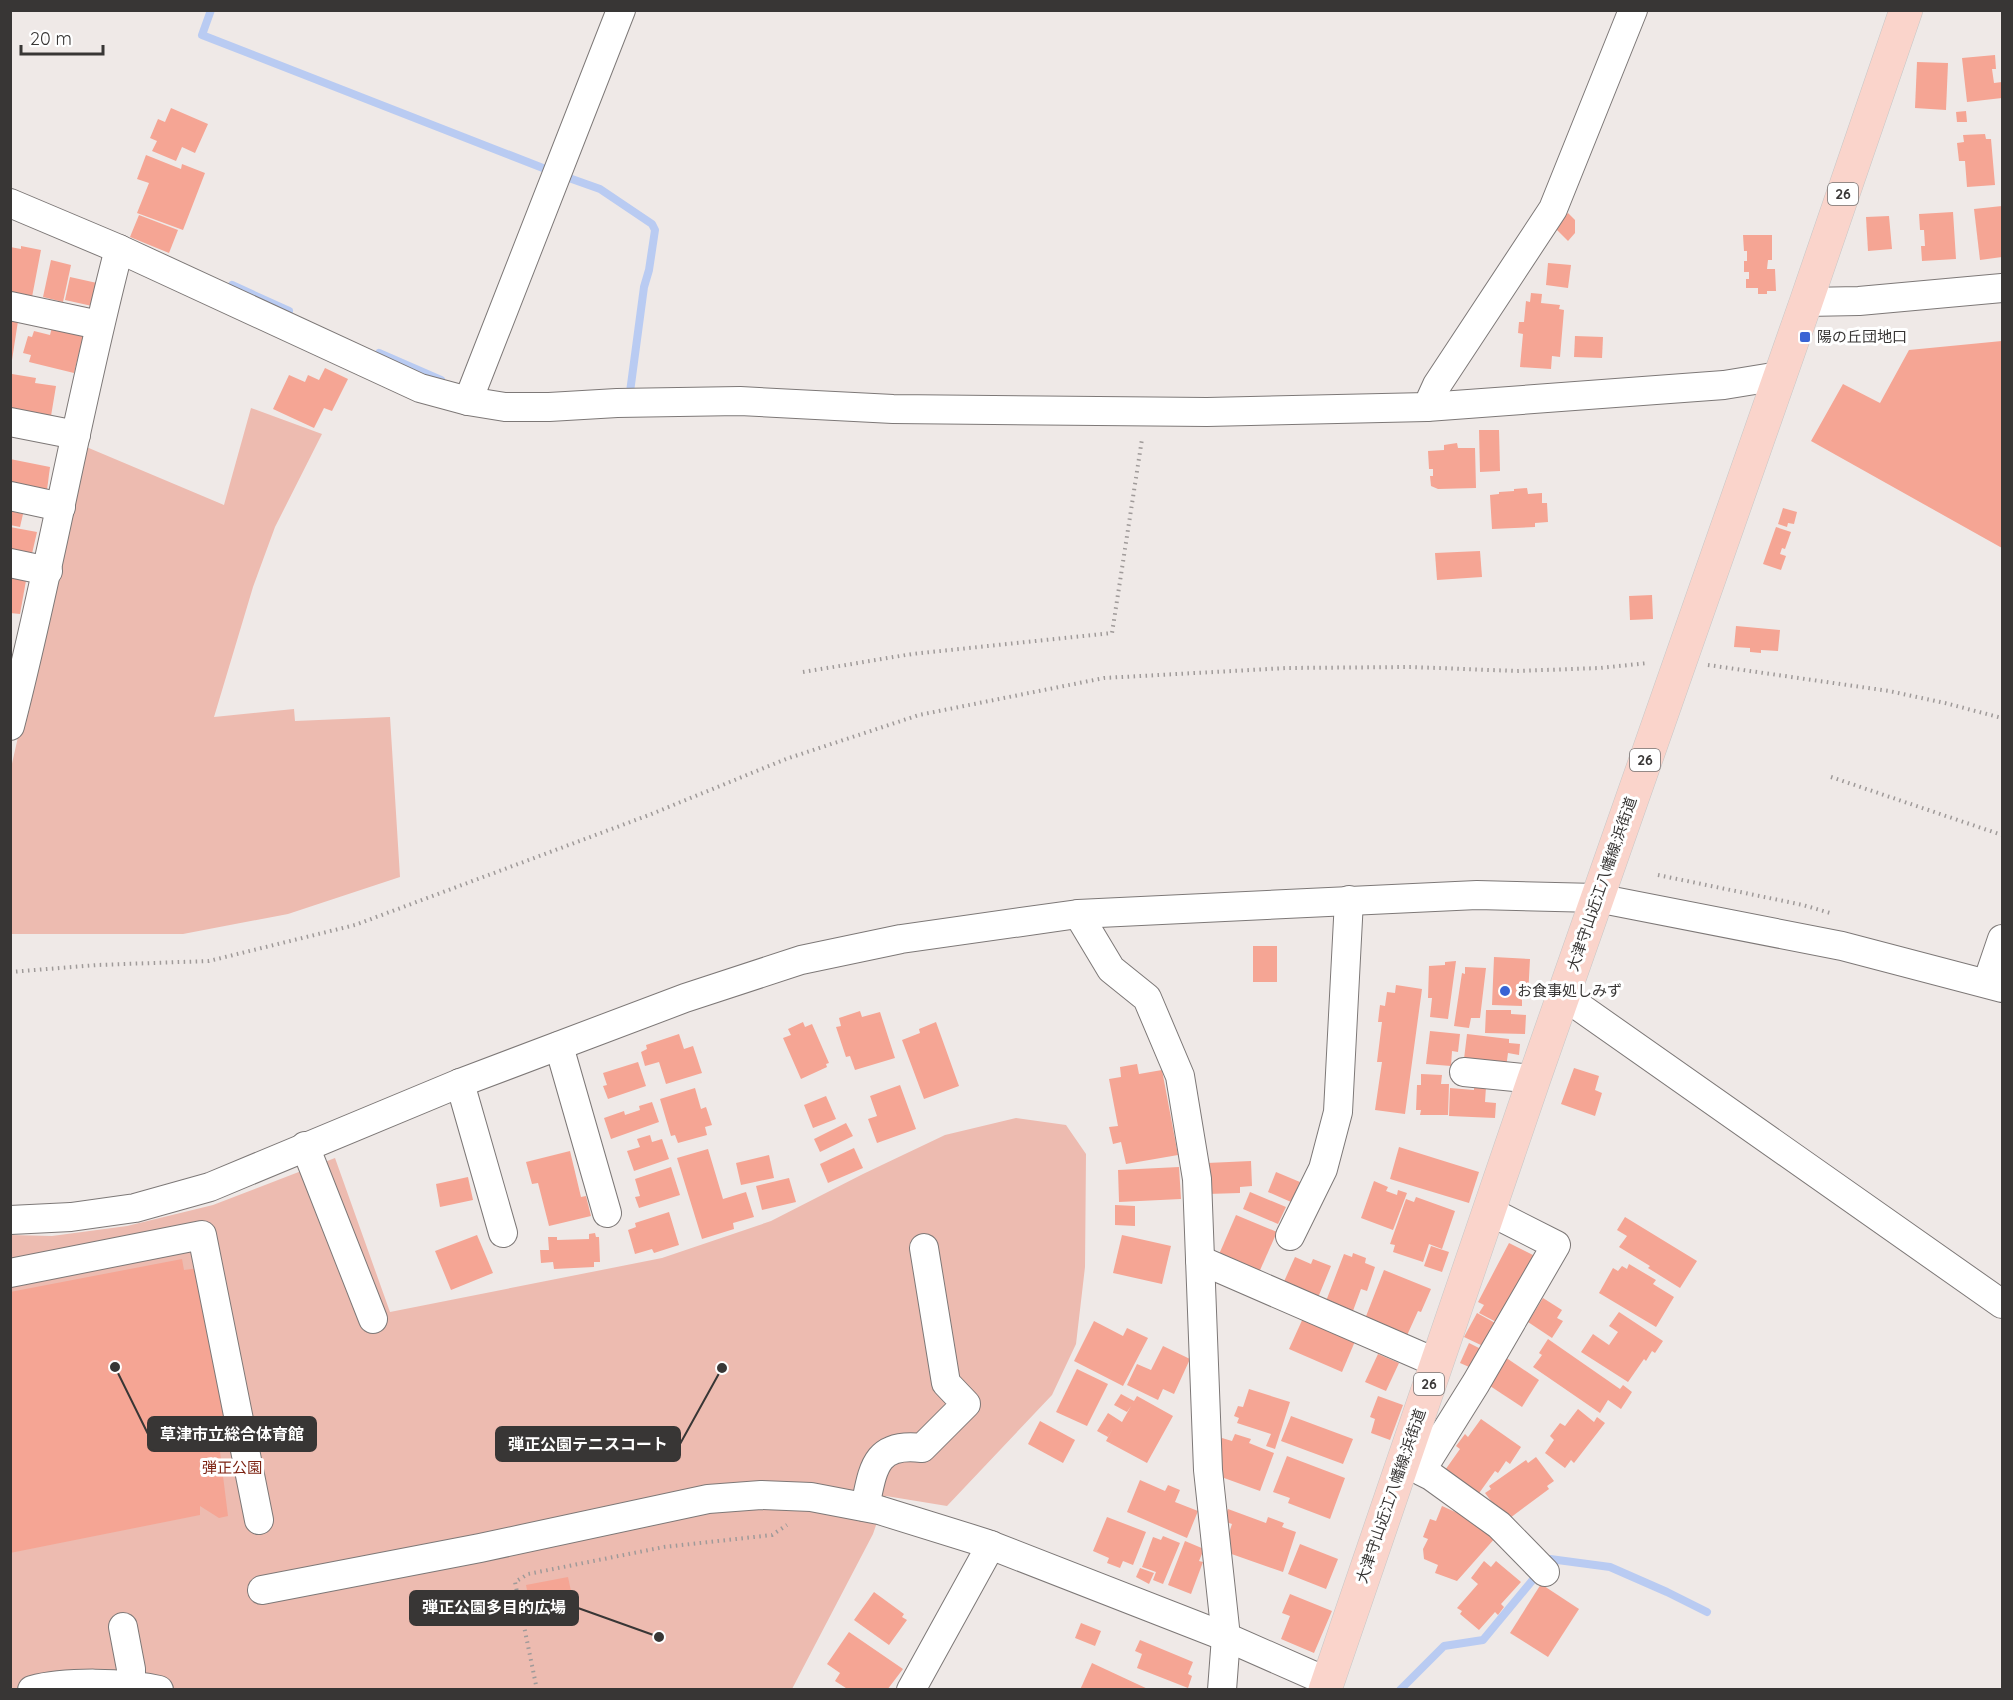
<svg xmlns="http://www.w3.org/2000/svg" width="2013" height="1700" font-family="Quicksand,'Noto Sans JP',sans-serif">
  <rect width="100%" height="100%" fill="#efe9e7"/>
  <g fill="#edbbb0">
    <polygon points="251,408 322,434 275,527 253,587 214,717 294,709 295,721 390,717 400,877 288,914 183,934 11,934 11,768 84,446 224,505"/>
    <polygon points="1016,1118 1066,1125 1086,1154 1085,1267 1076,1344 1052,1395 947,1506 886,1496 873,1534 792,1689 11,1690 11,1235 52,1236 127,1226 213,1205 335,1158 390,1312 662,1258 771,1221 863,1174 945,1135"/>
  </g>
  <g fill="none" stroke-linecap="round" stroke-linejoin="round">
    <g stroke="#b9cbf2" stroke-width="8">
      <polyline points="211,10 202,35 548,170"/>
      <polyline points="569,178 600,189 652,224 655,230 649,270 644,287 630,392 626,392"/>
      <polyline points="232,285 289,311"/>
      <polyline points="379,353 441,380"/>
      <polyline points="1400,1690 1444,1646 1483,1640 1550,1559 1610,1567 1667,1592 1707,1612"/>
    </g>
  </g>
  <g fill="#f5a594">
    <polygon points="1995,55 1996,69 1992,69 1994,83 2002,82 2002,98 1967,102 1962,58"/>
    <polygon points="1917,62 1948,63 1946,110 1915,108"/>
    <polygon points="171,108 208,124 195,153 182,147 176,161 152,151 157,141 150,138 158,119 165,122"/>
    <polygon points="1966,111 1967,122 1957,122 1956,112"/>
    <polygon points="1985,134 1986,139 1991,139 1995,185 1967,187 1965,161 1959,161 1957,143 1964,142 1963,135"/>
    <polygon points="146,155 181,169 182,164 205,173 183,230 137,213 149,183 137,179"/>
    <polygon points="2002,206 2002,257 1980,260 1974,209"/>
    <polygon points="1953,212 1956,259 1922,261 1921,246 1925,246 1924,230 1920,230 1919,214"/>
    <polygon points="1568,213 1575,220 1575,233 1568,241 1554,227"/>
    <polygon points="139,215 178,230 169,253 130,237"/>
    <polygon points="1889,216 1892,249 1868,251 1866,217"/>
    <polygon points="1743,235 1772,235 1772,260 1768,260 1767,269 1775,269 1776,291 1767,291 1767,294 1758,294 1758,288 1746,288 1746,279 1749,279 1749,272 1744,272 1744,261 1747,261 1747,251 1744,251"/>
    <polygon points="21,246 41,250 32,297 10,293 10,247 21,249"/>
    <polygon points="51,260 71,265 63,302 43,297"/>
    <polygon points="1548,263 1571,265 1568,288 1546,285"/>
    <polygon points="70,277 97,283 92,306 65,300"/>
    <polygon points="1531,293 1542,294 1541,303 1560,305 1559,309 1564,310 1560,357 1552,356 1551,369 1520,367 1523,334 1518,333 1519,322 1524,322 1526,301 1530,302"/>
    <polygon points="10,320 18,321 12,360 10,360"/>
    <polygon points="52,327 84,334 74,373 29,362 31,355 23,353 28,336 32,337 34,331 50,335"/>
    <polygon points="1575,336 1603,337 1602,358 1574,357"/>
    <polygon points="2002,341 2002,548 1811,441 1843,384 1880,403 1909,350"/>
    <polygon points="325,368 348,379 332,411 324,408 314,428 273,409 289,375 305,382 308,375 319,380"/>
    <polygon points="12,374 36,378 35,383 56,386 51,416 10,409"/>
    <polygon points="1479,430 1499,430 1500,471 1480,472"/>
    <polygon points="1457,443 1458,448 1475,448 1476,488 1438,489 1431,486 1430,476 1433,476 1433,469 1429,469 1428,451 1444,450 1444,445"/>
    <polygon points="10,459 50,467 47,490 10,483"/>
    <polygon points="1527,488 1528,494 1542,493 1542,503 1547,503 1548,522 1535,523 1535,527 1492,529 1490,495 1499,494 1499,492 1514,491 1514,489"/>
    <polygon points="1783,508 1797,512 1794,524 1788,523 1787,527 1778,524"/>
    <polygon points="10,511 23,514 20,527 10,525"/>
    <polygon points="10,527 37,532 31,558 10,553"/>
    <polygon points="1776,527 1791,532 1785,549 1782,548 1780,554 1786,556 1781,570 1763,564"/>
    <polygon points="1480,551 1482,577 1437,580 1435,553"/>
    <polygon points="10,572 27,575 20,614 10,613"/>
    <polygon points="1652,595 1653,619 1630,620 1629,596"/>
    <polygon points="1736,626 1780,630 1778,651 1761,650 1761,653 1750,652 1750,648 1734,647"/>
    <rect x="1253" y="946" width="24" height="36"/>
    <polygon points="1494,957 1530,959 1528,996 1522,996 1522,1006 1492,1005"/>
    <polygon points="1456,961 1448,1019 1430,1017 1432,998 1428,998 1429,966 1445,965 1445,962"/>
    <polygon points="1465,967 1486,968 1480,1018 1471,1018 1469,1028 1454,1026 1462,973 1465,974"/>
    <polygon points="1396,985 1422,989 1405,1114 1375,1110 1382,1062 1377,1062 1382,1022 1378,1022 1380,1005 1385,1006 1387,992 1395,993"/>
    <polygon points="1486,1010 1511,1010 1511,1014 1526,1015 1525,1034 1485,1033"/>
    <polygon points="860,1011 862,1017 880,1012 895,1058 855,1070 850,1056 846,1057 836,1027 841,1026 839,1018"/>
    <polygon points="803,1022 805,1027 812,1024 829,1063 826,1064 827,1067 801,1079 783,1038 791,1035 788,1029"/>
    <polygon points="936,1022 959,1086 924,1099 902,1040 920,1033 919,1029"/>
    <polygon points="1430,1031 1460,1034 1458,1052 1452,1051 1451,1066 1426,1064"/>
    <polygon points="679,1034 684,1049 693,1046 702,1073 666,1084 659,1062 645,1066 641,1052 647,1049 646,1045"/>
    <polygon points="1467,1034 1509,1039 1509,1043 1520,1044 1519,1055 1508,1053 1506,1068 1464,1059"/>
    <polygon points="638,1062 646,1086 608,1099 603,1086 607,1085 603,1073"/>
    <polygon points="1137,1064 1139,1074 1162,1070 1178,1155 1126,1164 1121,1142 1113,1144 1109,1127 1118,1126 1109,1079 1121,1077 1120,1067"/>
    <polygon points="1574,1068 1599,1076 1595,1090 1602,1093 1595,1116 1561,1104"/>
    <polygon points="1421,1074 1442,1075 1441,1084 1449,1084 1448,1115 1420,1115 1421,1110 1416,1110 1417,1085 1421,1085"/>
    <polygon points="900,1085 916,1129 877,1143 868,1119 877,1116 870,1096"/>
    <polygon points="1474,1086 1486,1087 1485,1102 1496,1103 1495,1118 1449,1116 1450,1088 1474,1090"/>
    <polygon points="695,1088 701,1109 706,1107 712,1125 705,1127 707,1135 678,1143 675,1135 671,1136 660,1099"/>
    <polygon points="826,1096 836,1119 813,1128 804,1105"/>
    <polygon points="652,1102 659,1122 611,1139 604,1118 624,1111 625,1115 640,1110 639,1106"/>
    <polygon points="846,1123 853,1136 820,1152 814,1139"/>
    <polygon points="650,1135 652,1142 662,1139 669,1159 634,1171 627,1151 640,1147 637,1139"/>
    <polygon points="1399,1147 1479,1172 1469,1203 1390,1179"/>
    <polygon points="854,1148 863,1168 828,1183 820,1164"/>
    <polygon points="708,1149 723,1199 746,1192 754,1217 733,1223 734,1229 702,1239 677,1158"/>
    <polygon points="570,1151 581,1197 586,1196 591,1216 549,1226 538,1183 532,1184 526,1162"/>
    <polygon points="769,1155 774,1178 741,1185 736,1163"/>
    <polygon points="1251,1161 1252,1186 1240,1187 1240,1193 1207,1194 1207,1163"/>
    <polygon points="671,1167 680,1195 639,1208 635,1197 640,1196 635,1179"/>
    <polygon points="1179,1167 1181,1199 1119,1202 1118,1170"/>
    <polygon points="1276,1172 1300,1182 1291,1202 1268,1192"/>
    <polygon points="468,1177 473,1200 440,1207 436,1184"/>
    <polygon points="789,1178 796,1202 762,1210 756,1186"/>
    <polygon points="1374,1181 1388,1187 1386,1191 1397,1195 1398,1190 1407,1193 1393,1230 1361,1218"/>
    <polygon points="1250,1192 1286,1207 1278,1224 1243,1209"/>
    <polygon points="1416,1197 1455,1211 1442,1249 1429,1244 1423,1262 1393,1252 1395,1245 1390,1244 1406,1199 1414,1202"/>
    <polygon points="1115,1205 1135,1206 1135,1226 1115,1225"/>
    <polygon points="669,1212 679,1245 654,1253 652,1249 635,1254 628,1230 636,1227 635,1223"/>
    <polygon points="1236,1215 1277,1232 1257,1277 1217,1259"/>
    <polygon points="1625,1217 1697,1261 1680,1288 1648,1268 1650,1266 1619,1247 1627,1236 1617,1230"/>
    <polygon points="595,1233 596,1237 599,1237 600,1262 594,1262 594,1267 554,1269 553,1262 541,1263 540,1250 549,1250 548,1237 557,1237 557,1240 589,1239 589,1234"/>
    <polygon points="477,1235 493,1273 451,1290 435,1251"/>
    <polygon points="1122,1235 1171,1246 1162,1284 1113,1273"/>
    <polygon points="1509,1243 1539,1258 1500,1324 1479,1313 1484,1305 1478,1302"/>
    <polygon points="1431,1246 1449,1252 1442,1272 1424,1266"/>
    <polygon points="1353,1253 1366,1258 1365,1263 1375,1267 1367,1291 1361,1289 1350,1319 1323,1309 1344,1254 1352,1257"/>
    <polygon points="1295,1257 1311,1264 1313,1259 1331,1266 1317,1300 1282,1286"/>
    <polygon points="182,1259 184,1270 199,1268 233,1442 219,1444 228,1516 219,1518 200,1506 200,1515 10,1553 10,1292"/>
    <polygon points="1629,1264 1656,1280 1653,1284 1674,1297 1656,1327 1599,1293 1613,1268 1618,1271 1622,1266 1627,1269"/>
    <polygon points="1384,1270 1431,1289 1421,1312 1418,1311 1404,1342 1363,1324"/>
    <polygon points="1543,1298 1562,1310 1557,1318 1563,1321 1552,1338 1528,1322"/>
    <polygon points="1619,1312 1663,1341 1655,1353 1652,1351 1646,1361 1644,1359 1628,1382 1581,1352 1593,1334 1609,1345 1618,1332 1609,1326"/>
    <polygon points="1477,1313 1497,1324 1485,1347 1464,1337"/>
    <polygon points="1304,1316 1356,1339 1342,1372 1289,1349"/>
    <polygon points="1094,1321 1123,1336 1127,1328 1148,1338 1123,1386 1074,1361"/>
    <polygon points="1548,1339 1620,1389 1623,1385 1632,1392 1621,1409 1608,1400 1600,1413 1533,1367 1542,1355 1539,1353"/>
    <polygon points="1469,1343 1485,1351 1476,1370 1460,1363"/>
    <polygon points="1163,1346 1190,1359 1174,1394 1163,1389 1158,1400 1127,1385 1137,1364 1151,1370"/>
    <polygon points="1378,1354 1399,1363 1386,1391 1365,1382"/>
    <polygon points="1505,1357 1539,1380 1522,1407 1487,1384"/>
    <polygon points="1077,1369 1108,1384 1087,1426 1056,1412"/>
    <polygon points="1249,1389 1290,1402 1275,1449 1266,1446 1271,1434 1237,1423 1239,1418 1234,1416 1238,1406 1243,1407"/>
    <polygon points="1121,1394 1134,1401 1137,1396 1173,1416 1147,1463 1106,1441 1113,1428 1108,1437 1097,1431 1108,1413 1122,1422 1131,1406 1127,1412 1114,1405"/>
    <polygon points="1378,1396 1403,1405 1390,1440 1371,1433 1375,1419 1370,1417"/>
    <polygon points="1578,1409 1594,1422 1597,1417 1605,1423 1574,1463 1571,1460 1565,1468 1545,1453 1554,1440 1550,1436 1560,1423 1565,1426"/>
    <polygon points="1291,1416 1353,1439 1343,1464 1281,1441"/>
    <polygon points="1481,1419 1521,1447 1510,1464 1506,1461 1498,1473 1495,1471 1477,1496 1443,1473 1460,1449 1456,1446 1465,1434 1468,1437"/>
    <polygon points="1040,1421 1075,1440 1063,1463 1028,1444"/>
    <polygon points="1235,1434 1251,1439 1249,1443 1274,1453 1260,1491 1213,1474 1214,1459 1222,1438 1232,1441"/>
    <polygon points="1287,1456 1345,1478 1330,1519 1288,1503 1290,1498 1273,1492"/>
    <polygon points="1536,1457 1554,1481 1547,1486 1549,1489 1506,1521 1485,1493 1491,1489 1489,1486 1526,1460 1528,1463"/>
    <polygon points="1140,1480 1165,1491 1168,1485 1180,1490 1175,1502 1198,1511 1187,1538 1127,1512"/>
    <polygon points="1442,1506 1482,1524 1496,1537 1457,1581 1435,1573 1438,1565 1424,1559 1423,1549 1428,1539 1423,1537 1430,1519 1436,1521"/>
    <polygon points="1228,1509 1266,1523 1268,1517 1284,1523 1282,1527 1296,1532 1283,1572 1223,1551 1232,1524 1223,1521"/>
    <polygon points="1107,1517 1146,1532 1133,1565 1123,1561 1120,1568 1107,1563 1109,1558 1093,1551"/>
    <polygon points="1163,1536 1180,1543 1163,1584 1153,1580 1156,1572 1142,1567 1153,1537 1161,1540"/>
    <polygon points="1185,1541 1204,1549 1199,1561 1203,1562 1191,1594 1168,1585"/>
    <polygon points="1300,1544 1338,1559 1326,1589 1288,1574"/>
    <polygon points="1484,1561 1491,1567 1496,1561 1521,1582 1501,1604 1504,1607 1498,1615 1495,1612 1479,1630 1460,1614 1462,1611 1457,1608 1478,1584 1471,1578"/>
    <polygon points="1140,1568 1154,1573 1149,1584 1136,1577"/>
    <polygon points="568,1577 575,1610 533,1619 526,1585"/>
    <polygon points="1541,1584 1579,1609 1548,1657 1510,1633"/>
    <polygon points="874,1592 904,1614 902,1617 907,1620 889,1645 854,1620"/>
    <polygon points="1290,1594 1332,1611 1314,1653 1281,1639 1290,1616 1282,1613"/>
    <polygon points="1081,1623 1101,1631 1095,1646 1075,1638"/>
    <polygon points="849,1632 903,1669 887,1690 849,1690 835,1681 840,1673 827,1664"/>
    <polygon points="1140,1640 1193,1662 1188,1674 1192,1676 1188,1688 1137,1668 1142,1654 1135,1651"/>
    <polygon points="1092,1663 1150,1690 1080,1690"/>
  </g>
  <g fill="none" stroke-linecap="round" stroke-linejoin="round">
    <defs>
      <g id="minor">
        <polyline points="10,203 119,249 420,388 468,401 505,407 549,407 617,403 740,401 893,409 1207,412 1427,407 1724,385 1779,376"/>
        <polyline points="1806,302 1859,301 2002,288"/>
        <polyline points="10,306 99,325"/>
        <polyline points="468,401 621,10"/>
        <polyline points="1427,407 1437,385 1553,209 1633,10"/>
        <polyline points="10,422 76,435"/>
        <polyline points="10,496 61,507"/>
        <polyline points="10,563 48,571"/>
        <path d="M10 726C51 568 78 406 119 249"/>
        <polyline points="1078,914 1111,969 1147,998 1180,1076 1197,1179 1208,1470 1226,1637 1222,1690"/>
        <polyline points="1987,983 2002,939"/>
        <polyline points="1564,996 2002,1304"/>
        <polyline points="559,1046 607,1213"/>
        <polyline points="1464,1072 1534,1079"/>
        <polyline points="460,1083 503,1233"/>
        <polyline points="305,1146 373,1319"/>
        <polyline points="1489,1211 1556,1245 1476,1383 1421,1471 1431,1476 1499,1525 1545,1572"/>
        <polyline points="10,1220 71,1217 135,1208 210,1187 460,1083 685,998 801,960 901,939 1078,914 1477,895 1597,898 1842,946 2002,988"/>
        <polyline points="1290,1236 1323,1169 1338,1112 1349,900"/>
        <polyline points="1200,1260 1437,1363"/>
        <polyline points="10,1273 202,1235 259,1520"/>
        <path d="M865 1507C873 1470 874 1442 922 1448L966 1404 946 1383 924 1248"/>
        <polyline points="262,1590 480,1548 708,1499 761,1495 811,1497 879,1510 985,1543 1226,1637 1328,1682"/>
        <polyline points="123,1627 131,1669 131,1684"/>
        <path d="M32 1690C65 1681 125 1682 159 1690"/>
        <polyline points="911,1690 991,1545"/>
      </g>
      <polyline id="major" points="1325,1690 1534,1079 1806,302 1906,10"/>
    </defs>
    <use href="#minor" stroke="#7d7877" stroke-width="30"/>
    <use href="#major" stroke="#c7c7c6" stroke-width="34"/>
    <g stroke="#9f9a99" stroke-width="4" stroke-dasharray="1.5 4.5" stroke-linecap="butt">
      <polyline points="1708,665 1889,691 1945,703 2002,718"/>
      <polyline points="803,672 912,654 1112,633 1142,439"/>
      <polyline points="1831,777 2002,835"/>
      <polyline points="1658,875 1803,905 1830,913"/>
      <polyline points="10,972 97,965 209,961 355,925 649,815 786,759 919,715 1104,678 1287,668 1411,667 1517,671 1600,668 1648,663"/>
      <polyline points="537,1690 515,1582 528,1574 664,1547 772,1535 787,1525"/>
    </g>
    <use href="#minor" stroke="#fff" stroke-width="28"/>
    <use href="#major" stroke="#fad4cb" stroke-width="33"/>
  </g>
  <g fill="#3963d4" stroke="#fff" stroke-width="2">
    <rect x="1799" y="331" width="12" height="12" rx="3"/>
    <circle cx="1505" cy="991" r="6"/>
  </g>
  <g text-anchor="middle" stroke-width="6" stroke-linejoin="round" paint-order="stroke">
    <g fill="#fff" stroke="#747272" stroke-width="1.5">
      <rect x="1828" y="183" width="30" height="22" rx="4.5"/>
      <rect x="1630" y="749" width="30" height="22" rx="4.5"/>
      <rect x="1414" y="1373" width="30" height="22" rx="4.5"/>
    </g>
    <g font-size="14" font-weight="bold" fill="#383635">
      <text x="1843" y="199">26</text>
      <text x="1645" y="765">26</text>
      <text x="1429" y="1389">26</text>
    </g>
    <g font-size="15" fill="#383635" stroke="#fff" text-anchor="start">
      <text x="1817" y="342">陽の丘団地口</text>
      <text x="1517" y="996">お食事処しみず</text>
    </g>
    <g font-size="15" fill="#383635" stroke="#fff">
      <text transform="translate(1602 884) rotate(-71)" y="5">大津守山近江八幡線;浜街道</text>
      <text transform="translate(1391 1496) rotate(-71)" y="5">大津守山近江八幡線;浜街道</text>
    </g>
    <g font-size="15" fill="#7d2312" stroke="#fff">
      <text x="232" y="1473">弾正公園</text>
    </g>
  </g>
  <path fill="none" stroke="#383635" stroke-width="2" d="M115 1367L148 1434M722 1368L680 1444M659 1637L578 1608"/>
  <g fill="#383635" stroke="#fff" stroke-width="2">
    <circle cx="115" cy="1367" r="6"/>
    <circle cx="722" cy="1368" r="6"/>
    <circle cx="659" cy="1637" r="6"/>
  </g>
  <g fill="#383635" stroke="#383635" stroke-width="2">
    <rect x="148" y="1417" width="168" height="34" rx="6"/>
    <rect x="496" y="1427" width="184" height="34" rx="6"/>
    <rect x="410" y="1591" width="168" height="34" rx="6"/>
  </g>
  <g font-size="16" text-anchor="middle" font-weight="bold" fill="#fff">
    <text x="232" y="1440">草津市立総合体育館</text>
    <text x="588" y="1450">弾正公園テニスコート</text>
    <text x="494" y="1613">弾正公園多目的広場</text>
  </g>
  <rect width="2013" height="1700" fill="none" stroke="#383635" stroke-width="24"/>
  <path d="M21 45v9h82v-9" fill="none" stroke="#383635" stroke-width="3"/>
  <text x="30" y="45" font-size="18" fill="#383635" stroke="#ffffff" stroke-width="4.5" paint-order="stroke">20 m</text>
</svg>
